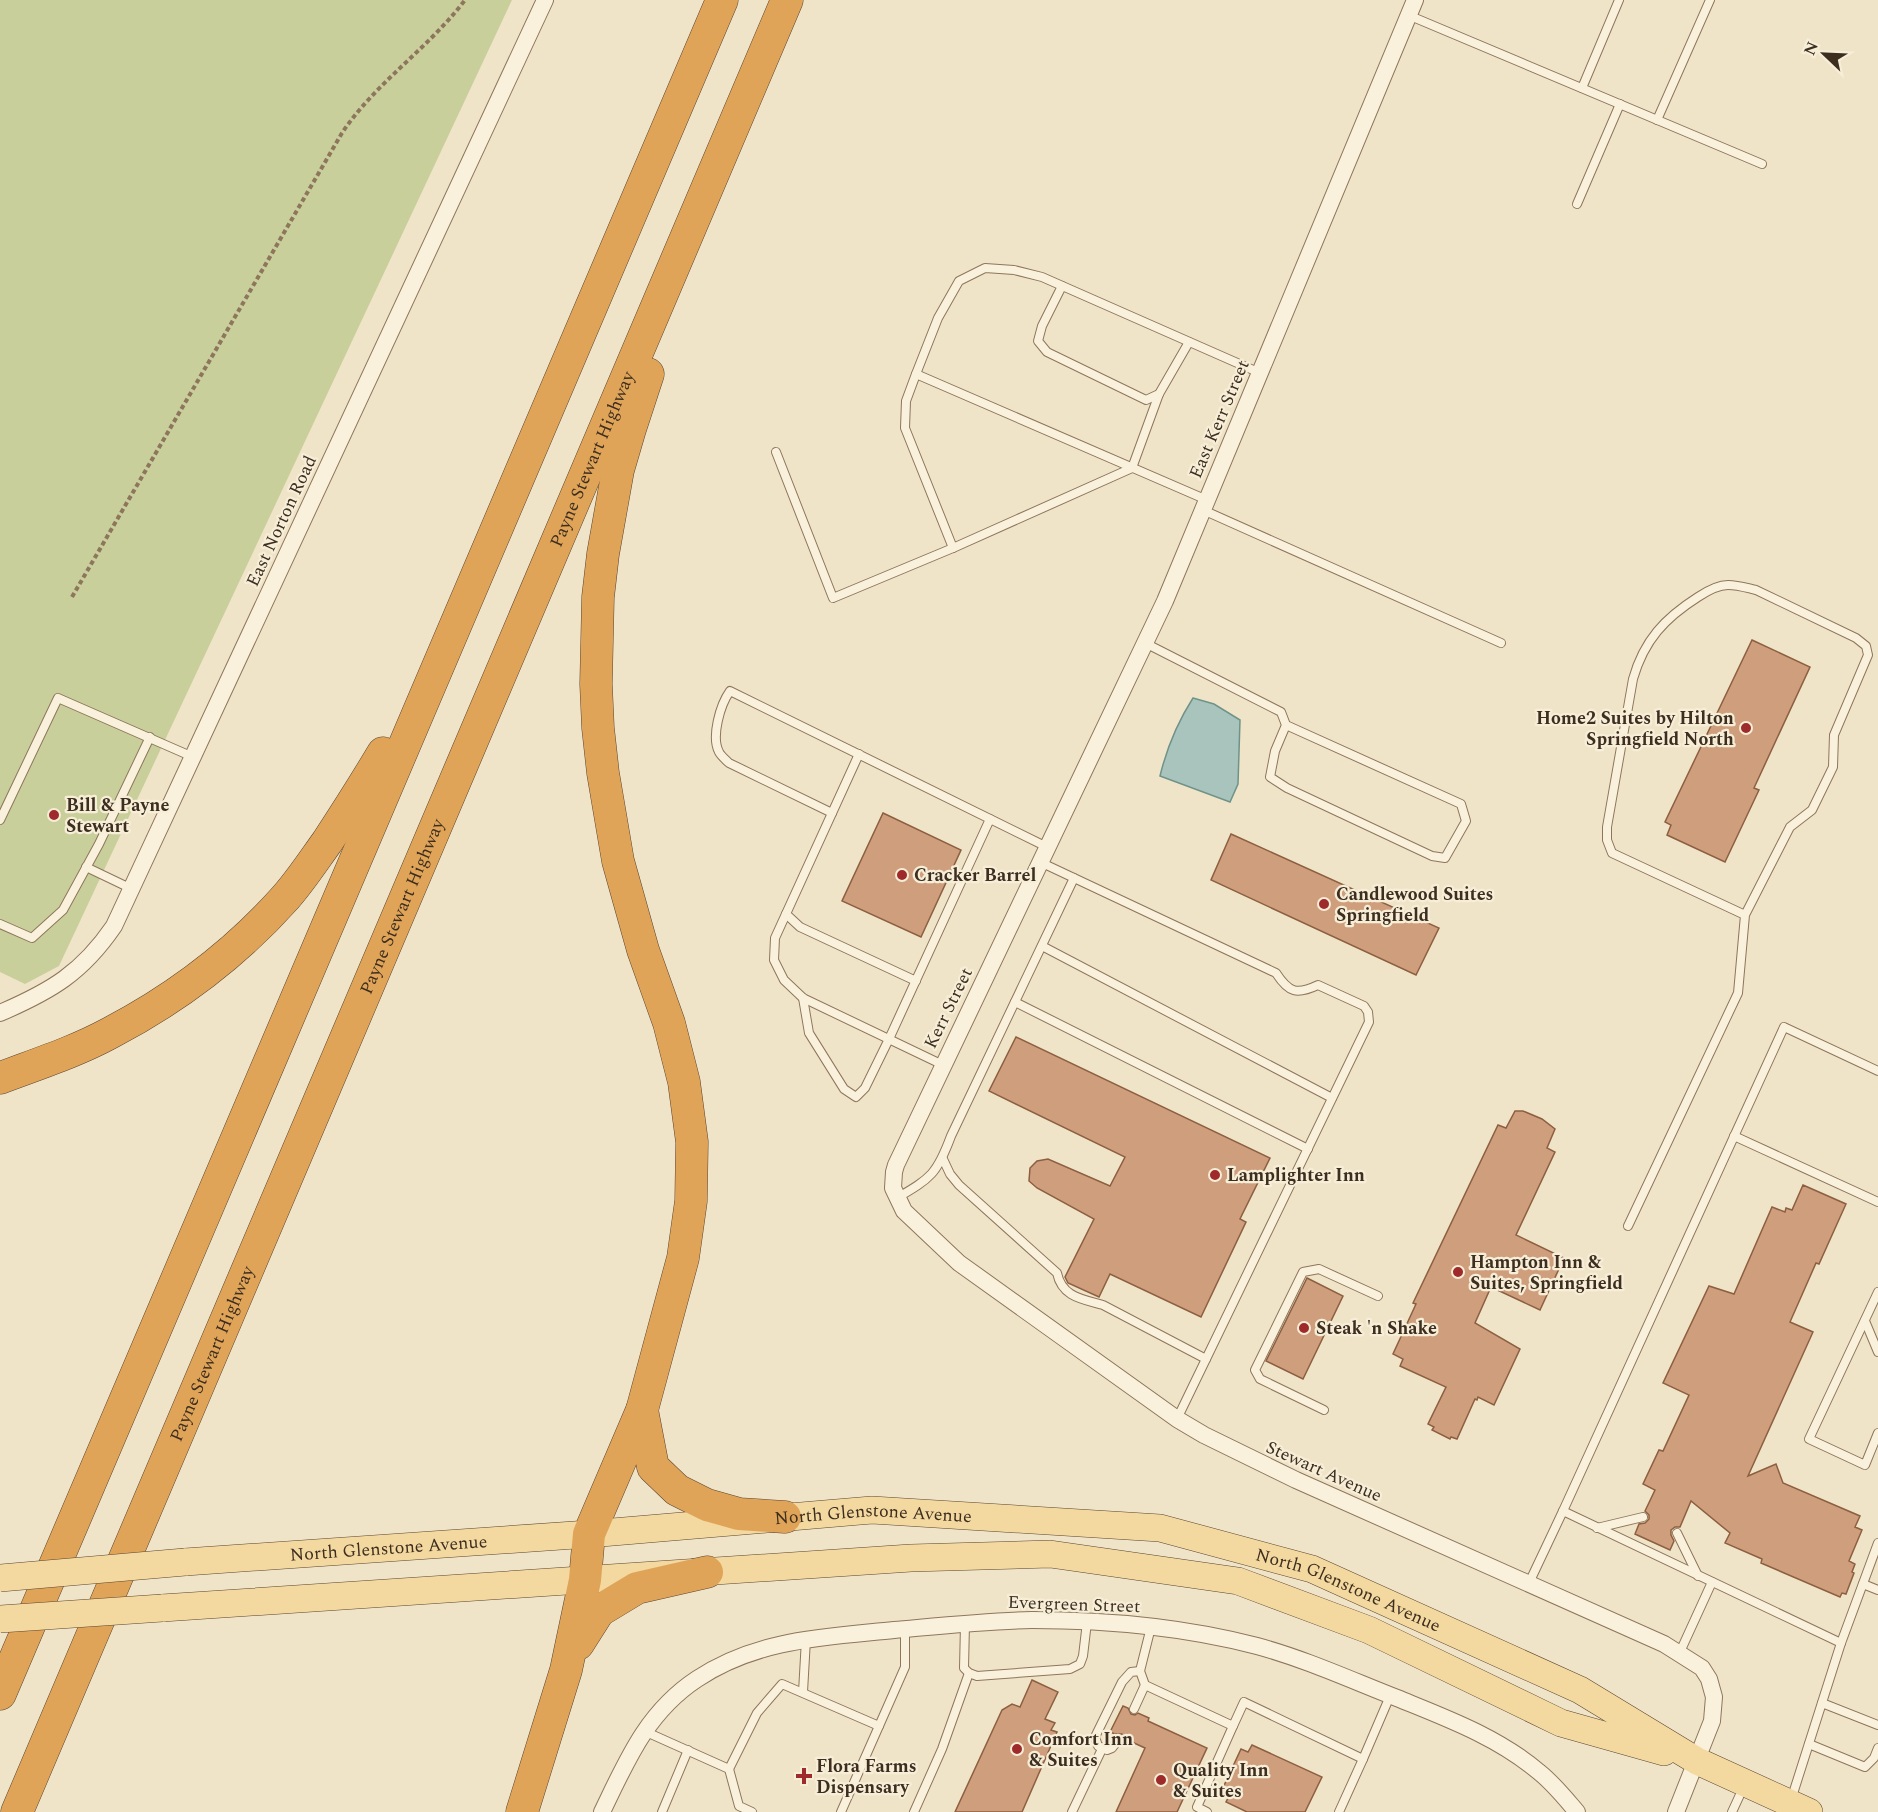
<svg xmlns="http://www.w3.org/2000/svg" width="1878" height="1812" font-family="Spectral,serif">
  <rect width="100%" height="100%" fill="#f0e4c8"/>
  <polygon fill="#c9cf9b" points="0,0 512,0 59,966 25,984 0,972"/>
  <path fill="#a9c4bc" stroke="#6f938a" stroke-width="1.5" d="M1193 698 1214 704 1240 720 1238 784 1230 802 1160 776C1167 747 1177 723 1193 698Z"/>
  <g fill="#cf9f7d" stroke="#8d5f41" stroke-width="1.5">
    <polygon points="1752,640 1810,667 1754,788 1759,790 1725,862 1667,835 1671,825 1665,822"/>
    <polygon points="883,813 961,850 921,937 842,901"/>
    <polygon points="1231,834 1439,928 1416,975 1211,880"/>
    <polygon points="1016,1037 1270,1158 1240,1219 1246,1222 1201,1317 1110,1274 1099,1297 1068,1283 1065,1277 1094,1219 1037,1188 1029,1181 1030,1168 1037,1161 1048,1159 1110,1186 1125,1157 989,1091"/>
    <polygon points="1515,1111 1523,1111 1542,1119 1555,1129 1547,1148 1555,1152 1516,1235 1564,1258 1540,1310 1491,1287 1475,1323 1520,1349 1494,1405 1478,1397 1477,1400 1475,1399 1457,1439 1451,1437 1450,1439 1432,1430 1434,1427 1428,1424 1446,1387 1400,1366 1403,1359 1393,1354 1416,1304 1413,1303 1498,1125 1506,1128"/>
    <polygon points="1803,1185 1846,1204 1819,1264 1816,1263 1790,1322 1813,1332 1748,1476 1776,1464 1783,1483 1860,1516 1855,1527 1862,1530 1849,1561 1855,1564 1852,1572 1854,1573 1846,1594 1842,1593 1840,1597 1761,1563 1762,1559 1725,1543 1730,1533 1691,1501 1680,1527 1675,1527 1671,1530 1671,1535 1674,1541 1670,1550 1635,1534 1639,1524 1645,1523 1649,1519 1649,1515 1645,1511 1655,1490 1643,1484 1659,1450 1663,1451 1689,1395 1663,1383 1709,1286 1734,1294 1772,1207 1785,1212 1786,1208 1792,1210"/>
    <polygon points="1307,1278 1343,1296 1303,1379 1266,1361"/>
    <polygon points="1032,1680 1058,1692 1045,1719 1055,1723 1051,1730 1057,1732 1022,1812 955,1812 1002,1710 1012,1704 1020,1707"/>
    <polygon points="1123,1706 1128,1708 1131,1714 1135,1715 1138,1713 1149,1718 1148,1721 1207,1748 1177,1812 1116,1812 1145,1748 1125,1739 1122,1734 1115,1734 1110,1732"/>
    <polygon points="1252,1745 1322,1777 1305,1812 1247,1812 1226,1802 1229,1796 1221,1792 1241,1749 1248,1752"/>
  </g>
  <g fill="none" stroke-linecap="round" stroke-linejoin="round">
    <defs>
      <g id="service">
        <polyline points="1408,15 1762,164"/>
        <polyline points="1582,88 1619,0"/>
        <polyline points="1657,120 1710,0"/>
        <polyline points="1577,204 1620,104"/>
        <polyline points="1062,286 1042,326 1038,341 1047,352 1146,400 1159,394 1189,342"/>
        <polyline points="916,374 938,318 959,281 985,268 1014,270 1042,277 1260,373"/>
        <polyline points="776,452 833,598 953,548 1132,468 1159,394"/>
        <polyline points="1203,510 1501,643"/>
        <polyline points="953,548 905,428 906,401 916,374 1207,500"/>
        <polyline points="1145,643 1281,712 1286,725 1275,751 1270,777 1287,788 1432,856 1445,858 1466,821 1461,804 1286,725"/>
        <polyline points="859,754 775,938 774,960 784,980 803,998 943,1065"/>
        <path d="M832 813 729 763C726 760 721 756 719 752 711 737 720 705 730 691L1047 847"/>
        <polyline points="0,820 58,698 193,757"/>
        <path d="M1040 862 1276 973C1289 993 1297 995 1318 985L1364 1006 1368 1012 1369 1022 1177 1419"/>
        <polyline points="86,867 132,889"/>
        <polyline points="786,914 800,927 916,981"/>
        <polyline points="0,924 32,938 63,910 99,844 150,737"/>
        <polyline points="1042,946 1332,1098"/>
        <polyline points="803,998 809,1033 844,1089 856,1097 865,1088 889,1039 990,819"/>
        <polyline points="1015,1002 1308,1149"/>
        <polyline points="1734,1136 1878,1202"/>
        <path d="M943 1159 950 1174 959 1185 1057 1273C1062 1297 1082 1299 1103 1305L1206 1359"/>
        <path d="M897 1198C931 1178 937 1174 951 1136L1074 878"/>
        <path d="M1628 1226 1738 993 1745 915 1790 827 1812 810 1833 767 1834 735 1868 655 1866 646 1856 638 1756 590C1747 588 1738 585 1728 585 1718 585 1707 591 1698 597 1665 618 1644 640 1633 679L1607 827V840L1612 853 1745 915"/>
        <polyline points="1878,1292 1809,1439 1865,1465 1878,1433"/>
        <polyline points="1865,1321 1878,1352"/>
        <polyline points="1324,1410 1260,1379 1255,1370 1303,1272 1319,1269 1378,1296"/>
        <polyline points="1563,1511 1784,1027 1878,1071"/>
        <polyline points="1597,1528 1643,1517"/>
        <polyline points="1677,1533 1698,1576"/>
        <polyline points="1529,1583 1563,1511 1841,1643"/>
        <polyline points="1863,1584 1878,1590"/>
        <polyline points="965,1624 964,1668 969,1673 977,1676 1070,1669 1080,1664 1083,1656 1087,1622"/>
        <polyline points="1151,1627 1140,1671 1145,1685 1233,1726 1244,1702 1363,1759 1390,1696"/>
        <polyline points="1680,1652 1712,1582"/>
        <polyline points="803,1692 806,1639"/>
        <polyline points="1822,1703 1878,1725"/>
        <polyline points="1134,1709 1145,1685"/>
        <polyline points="644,1731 729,1769 757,1713 782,1684 879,1726 905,1667 905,1629"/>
        <polyline points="1119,1739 1112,1748 1107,1750 1098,1746 1095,1737 1122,1682 1131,1672 1140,1671"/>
        <polyline points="1809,1744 1865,1767 1874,1758 1878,1748"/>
        <polyline points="729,1769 739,1806 752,1812"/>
        <polyline points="1791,1800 1841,1643 1878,1543"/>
        <polyline points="662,1812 688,1750"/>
        <polyline points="841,1812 879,1726"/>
        <polyline points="914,1812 942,1749 969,1673"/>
        <polyline points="1072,1812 1102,1749"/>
        <polyline points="1207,1812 1197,1807 1233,1726"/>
        <polyline points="1339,1812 1363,1759"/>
        <polyline points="1732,1812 1744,1786"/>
      </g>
      <g id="minor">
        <polyline points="1415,0 1165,601 896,1165 894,1172 893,1188 904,1211 959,1263 1177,1419 1204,1435 1296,1480 1664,1644 1702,1668 1709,1679 1714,1697 1712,1721 1676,1812"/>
        <path d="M0 1013C51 991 82 973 114 926L545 0"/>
        <path d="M602 1812C627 1760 647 1712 697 1679 757 1639 825 1637 894 1630 939 1626 986 1621 1032 1620 1107 1620 1184 1627 1257 1646 1305 1659 1351 1680 1397 1698 1446 1718 1498 1737 1539 1772 1553 1783 1565 1798 1577 1812"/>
      </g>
      <g id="primary">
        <path id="s1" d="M185 1562 589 1534 872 1510 1160 1528 1312 1569 1580 1690 1697 1761 1809 1812"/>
        <polyline points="162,1608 911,1558 1050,1554 1238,1581 1369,1630 1561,1723 1664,1752"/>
      </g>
      <g id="motorway">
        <path d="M0 1078C37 1064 75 1052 110 1033 175 999 237 952 286 897 301 880 314 860 327 842 346 813 365 783 383 753"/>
        <polyline points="642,1410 653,1467 677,1490 707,1505 739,1514 785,1517"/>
        <polyline points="578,1644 599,1611 637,1588 707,1572"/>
        <polyline points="0,1694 722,0"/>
        <path id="s2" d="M17 1812 787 0"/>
        <polyline points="522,1812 566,1670 585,1580 589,1534 642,1410 683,1258 691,1201 692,1142 684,1082 669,1023 643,950 618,861 603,773 598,728 596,684 598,597 603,554 618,470 630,429 648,374"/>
      </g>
    </defs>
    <use href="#service" stroke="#8d765c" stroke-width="10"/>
    <use href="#minor" stroke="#8d765c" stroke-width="18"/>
    <use href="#primary" stroke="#5b4430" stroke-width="28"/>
    <use href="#motorway" stroke="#5b4430" stroke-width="33"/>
    <path stroke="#8d765c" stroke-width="4" stroke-dasharray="4.5 3" stroke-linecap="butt" d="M72 597 342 133C376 82 428 49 465 0"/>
    <use href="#service" stroke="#faf1dc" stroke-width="8"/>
    <use href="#minor" stroke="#faf1dc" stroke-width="16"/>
    <use href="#primary" stroke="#f3d9a0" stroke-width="27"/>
    <use href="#motorway" stroke="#e0a458" stroke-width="32"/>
    <defs>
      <g id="primary-bridge">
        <polyline points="0,1578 185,1562"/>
        <polyline points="0,1619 162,1608"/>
      </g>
    </defs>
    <use href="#primary-bridge" stroke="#5b4430" stroke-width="28" stroke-linecap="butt"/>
    <use href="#primary-bridge" stroke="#f3d9a0" stroke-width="27"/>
  </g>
  <g fill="#9e2a2b" stroke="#f7eed8" stroke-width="2">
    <circle cx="1746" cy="728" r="6"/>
    <circle cx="54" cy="815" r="6"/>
    <circle cx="902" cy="875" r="6"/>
    <circle cx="1324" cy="904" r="6"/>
    <circle cx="1215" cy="1175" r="6"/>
    <circle cx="1458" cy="1272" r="6"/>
    <circle cx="1304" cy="1328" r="6"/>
    <circle cx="1017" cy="1749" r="6"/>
    <path d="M801 1767h6v6h6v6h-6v6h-6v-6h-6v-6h6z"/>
    <circle cx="1161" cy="1780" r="6"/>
  </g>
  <g text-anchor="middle" stroke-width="4.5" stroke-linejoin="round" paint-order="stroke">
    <g font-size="18" fill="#3d2e20" stroke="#f7eed8">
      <text transform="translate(1219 419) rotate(-67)" y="6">East Kerr Street</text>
      <text dy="6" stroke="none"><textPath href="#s2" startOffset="1470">Payne Stewart Highway</textPath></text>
      <text transform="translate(281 521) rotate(-65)" y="6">East Norton Road</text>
      <text dy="6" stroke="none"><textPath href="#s2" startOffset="984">Payne Stewart Highway</textPath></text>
      <text transform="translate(948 1008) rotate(-64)" y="6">Kerr Street</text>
      <text dy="6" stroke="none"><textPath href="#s2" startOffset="498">Payne Stewart Highway</textPath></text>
      <text transform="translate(1324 1471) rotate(24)" y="6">Stewart Avenue</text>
      <text dy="6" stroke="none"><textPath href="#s1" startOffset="690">North Glenstone Avenue</textPath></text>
      <text dy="6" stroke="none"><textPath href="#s1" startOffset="204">North Glenstone Avenue</textPath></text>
      <text dy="6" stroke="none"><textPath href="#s1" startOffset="1176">North Glenstone Avenue</textPath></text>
      <text transform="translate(1074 1604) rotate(2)" y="6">Evergreen Street</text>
    </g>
    <g font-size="18" font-weight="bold" fill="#3d2e20" stroke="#f7eed8" text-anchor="start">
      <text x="1734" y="724" text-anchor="end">Home2 Suites by Hilton<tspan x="1734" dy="21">Springfield North</tspan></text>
      <text x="66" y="811">Bill &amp; Payne<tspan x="66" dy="21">Stewart</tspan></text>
      <text x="914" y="881">Cracker Barrel</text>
      <text x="1336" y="900">Candlewood Suites<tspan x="1336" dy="21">Springfield</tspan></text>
      <text x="1227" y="1181">Lamplighter Inn</text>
      <text x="1470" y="1268">Hampton Inn &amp;<tspan x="1470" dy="21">Suites, Springfield</tspan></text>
      <text x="1316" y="1334">Steak 'n Shake</text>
      <text x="1029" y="1745">Comfort Inn<tspan x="1029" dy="21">&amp; Suites</tspan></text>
      <text x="816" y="1772">Flora Farms<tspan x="816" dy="21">Dispensary</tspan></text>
      <text x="1173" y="1776">Quality Inn<tspan x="1173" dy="21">&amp; Suites</tspan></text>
    </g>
  </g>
  <g transform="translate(1824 54) rotate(293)" stroke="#f7eed8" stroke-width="4.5" paint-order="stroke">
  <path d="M0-4.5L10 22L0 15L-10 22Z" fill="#3d2e20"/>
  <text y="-9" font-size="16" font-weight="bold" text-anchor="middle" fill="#3d2e20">N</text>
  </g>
</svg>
